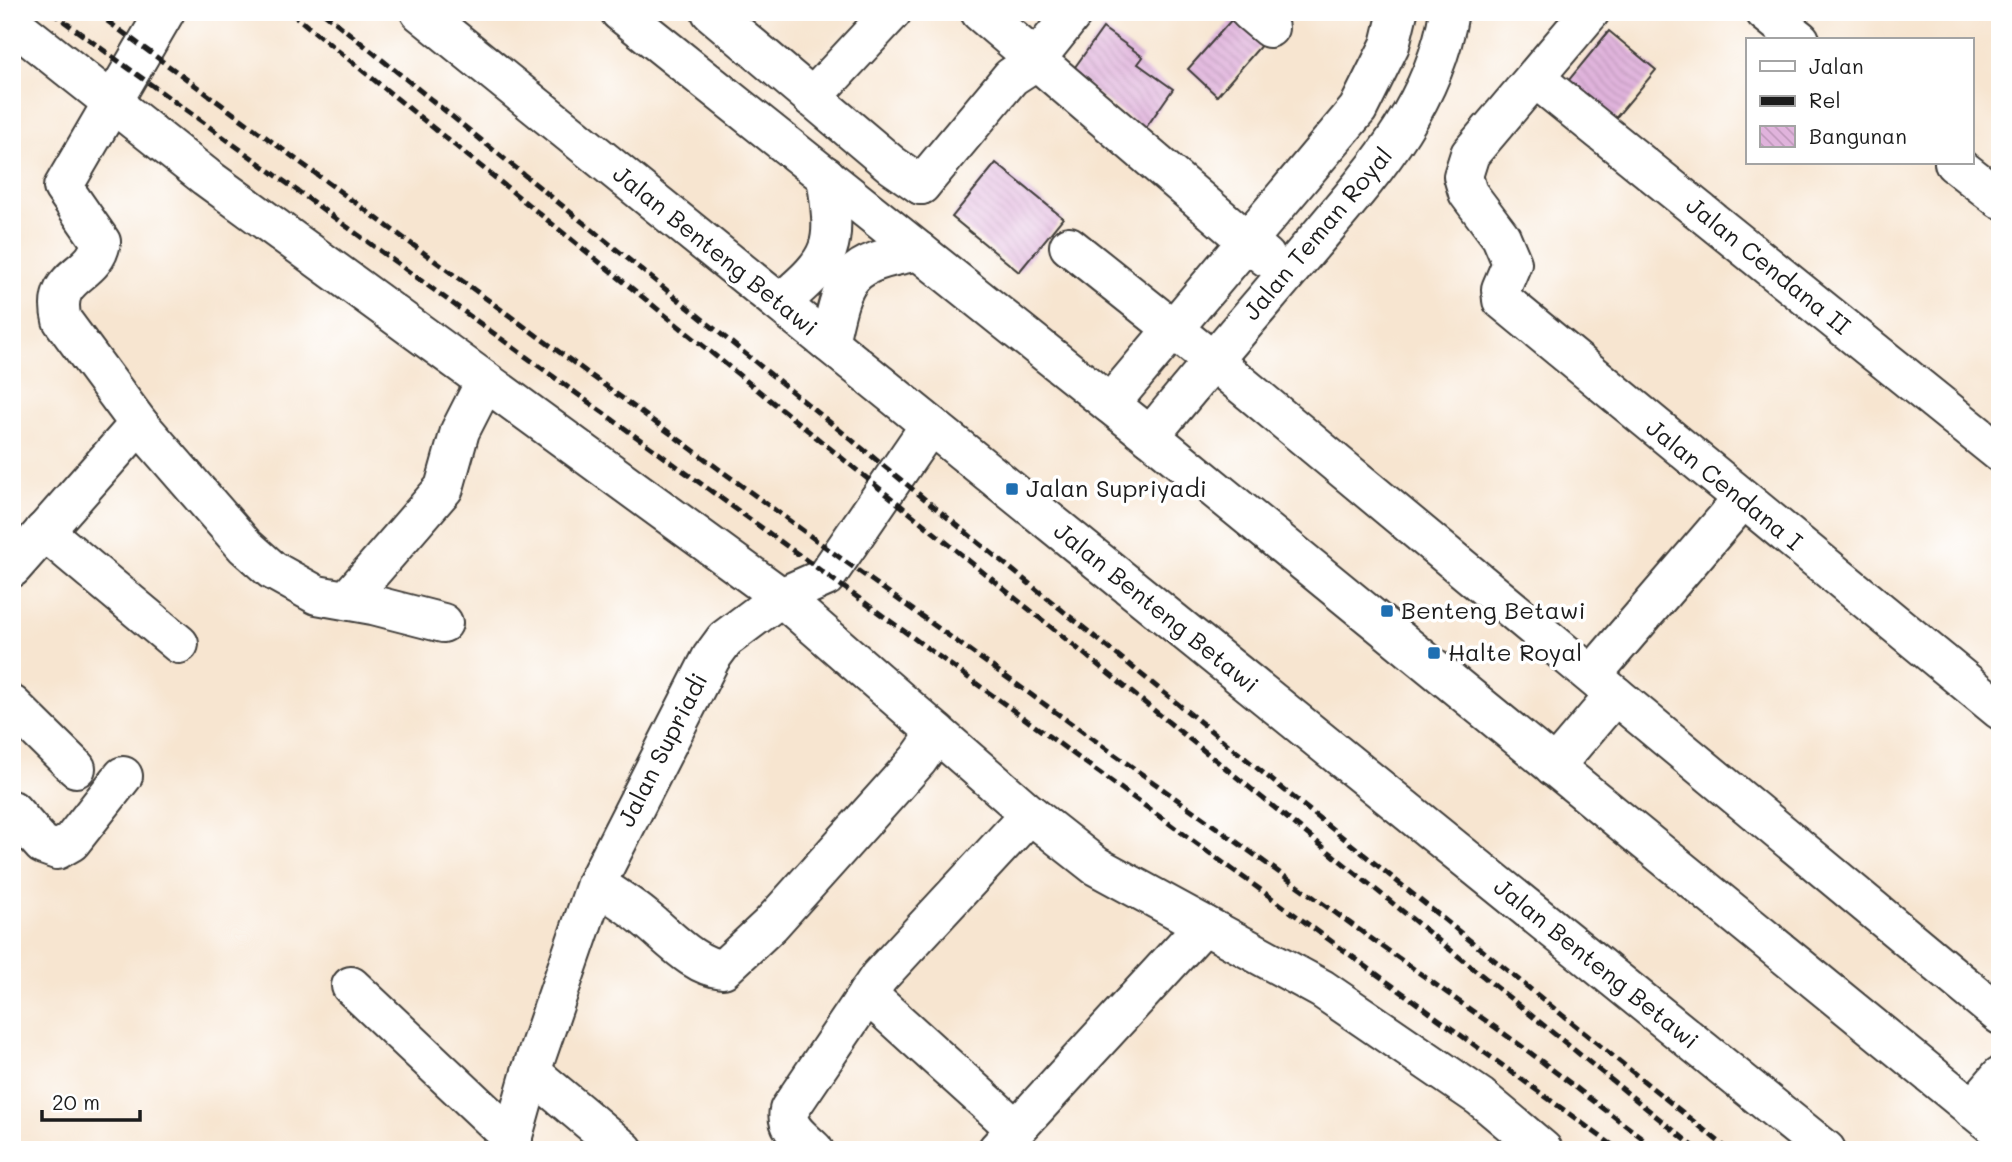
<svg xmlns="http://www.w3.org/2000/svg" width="2012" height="1162" font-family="Mali,sans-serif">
  <defs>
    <pattern id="building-back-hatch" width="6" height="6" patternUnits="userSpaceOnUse" patternTransform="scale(1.75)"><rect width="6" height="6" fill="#e0b3dc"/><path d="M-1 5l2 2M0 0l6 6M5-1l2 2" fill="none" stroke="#c099bc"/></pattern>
  </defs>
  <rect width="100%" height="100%" fill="#fff"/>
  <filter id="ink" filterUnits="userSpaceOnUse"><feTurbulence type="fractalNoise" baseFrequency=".0143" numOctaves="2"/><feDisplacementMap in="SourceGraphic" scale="14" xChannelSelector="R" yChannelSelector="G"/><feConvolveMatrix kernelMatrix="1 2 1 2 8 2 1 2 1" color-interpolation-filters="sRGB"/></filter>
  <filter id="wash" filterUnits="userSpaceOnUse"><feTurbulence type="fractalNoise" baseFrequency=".00686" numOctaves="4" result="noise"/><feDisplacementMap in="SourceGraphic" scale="28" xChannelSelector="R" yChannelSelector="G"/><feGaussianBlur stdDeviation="1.57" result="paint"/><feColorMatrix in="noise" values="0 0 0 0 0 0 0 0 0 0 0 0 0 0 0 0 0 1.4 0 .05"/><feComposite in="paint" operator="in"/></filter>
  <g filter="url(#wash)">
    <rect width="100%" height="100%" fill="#f7e5d0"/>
    <g id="blocks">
      <g fill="url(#building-back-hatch)">
        <polygon points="1234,17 1263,43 1217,96 1188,69"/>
        <polygon points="1103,28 1143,57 1138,64 1173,89 1145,129 1070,74"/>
        <polygon points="1609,31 1656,70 1614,120 1568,81"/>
        <polygon points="996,163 1063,218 1019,272 952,217"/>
      </g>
    </g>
  </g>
  <g filter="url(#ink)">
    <use href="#blocks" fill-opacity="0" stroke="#3d3a37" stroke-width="2"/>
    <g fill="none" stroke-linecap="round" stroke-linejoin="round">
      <defs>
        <g id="minor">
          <polyline points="711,12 892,165 921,185"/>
          <polyline points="980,12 1266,257"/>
          <polyline points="1250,12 1269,28"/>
          <polyline points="1590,12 1470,154 1463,176 1468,193 1501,237 1512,263 1501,289 1502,300 2000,710"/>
          <polyline points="1765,12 1800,40"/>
          <polyline points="12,23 206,177 781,597 1030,814 1096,866 1322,989 1480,1097 1543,1150"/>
          <polyline points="1536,79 2000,453"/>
          <polyline points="812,98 892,12"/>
          <polyline points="1954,163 2000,199"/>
          <polyline points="921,185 1011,77 1034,62 1074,12"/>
          <polyline points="1069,246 1212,360 2000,1015"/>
          <polyline points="1110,404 1358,109 1390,45 1398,12"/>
          <polyline points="139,424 245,546 272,570 317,595 373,605 443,623"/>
          <path d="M1150 436C1200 375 1251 316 1302 256 1364 182 1433 111 1449 12"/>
          <polyline points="44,531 179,644"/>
          <path d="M12 568 139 424 62 320C50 273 95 278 101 242L63 187 165 12"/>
          <polyline points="347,600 444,488 460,431 485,382"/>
          <polyline points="1592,675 1742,500"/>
          <polyline points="12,705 76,768"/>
          <polyline points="1554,767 1615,695"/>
          <polyline points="12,810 43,845 57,850 71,842 123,776"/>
          <path d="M596 884C613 895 631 906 646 919 668 936 694 967 723 969L770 925 918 760 937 733"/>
          <polyline points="351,986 513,1139"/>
          <polyline points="867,994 1016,1129"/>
          <polyline points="531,1072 624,1150"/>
          <polyline points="1972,1109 2000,1076"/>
          <polyline points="509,1150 531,1072 596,884 711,658 725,639 781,597 826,577 930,425"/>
          <path d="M814 1150C802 1138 785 1128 789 1110L879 977 1030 814"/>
          <polyline points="997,1150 1204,925"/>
        </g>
        <g id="major">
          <polyline points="420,12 1826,1150"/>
          <polyline points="620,12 1150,436 2000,1131"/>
          <path d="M780 303C835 257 837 247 826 176"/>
          <path d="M829 343C844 274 847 264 919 251"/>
        </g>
      </defs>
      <use href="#minor" stroke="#3d3a37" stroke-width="42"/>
      <use href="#major" stroke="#3d3a37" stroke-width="42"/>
      <use href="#minor" stroke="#fff" stroke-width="38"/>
      <use href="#major" stroke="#fff" stroke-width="38"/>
      <g stroke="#1c1c1c" stroke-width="5" stroke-dasharray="10 5" stroke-linecap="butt">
        <polyline points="51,12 1619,1150"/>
        <polyline points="95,12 839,557 1524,1048 1658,1150"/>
        <polyline points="290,12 1698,1150"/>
        <polyline points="323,12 1729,1150"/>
      </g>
    </g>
  </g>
  <g fill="#1f6fb2" stroke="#fff" stroke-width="2.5">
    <rect x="1005" y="482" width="14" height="14" rx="3.5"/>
    <rect x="1380" y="604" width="14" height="14" rx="3.5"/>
    <rect x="1427" y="646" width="14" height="14" rx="3.5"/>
  </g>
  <g text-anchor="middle" stroke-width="7" stroke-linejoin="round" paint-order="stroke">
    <g font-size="24" fill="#1c1c1c" stroke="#fff">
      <text transform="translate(1318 234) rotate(-50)" y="8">Jalan Teman Royal</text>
      <text transform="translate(715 251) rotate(39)" y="8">Jalan Benteng Betawi</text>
      <text transform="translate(1768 266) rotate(39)" y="8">Jalan Cendana II</text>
      <text transform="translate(1724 485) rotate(39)" y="8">Jalan Cendana I</text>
      <text transform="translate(1156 608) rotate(39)" y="8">Jalan Benteng Betawi</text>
      <text transform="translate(663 750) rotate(-63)" y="8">Jalan Supriadi</text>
      <text transform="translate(1596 964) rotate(39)" y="8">Jalan Benteng Betawi</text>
    </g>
    <g font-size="24" fill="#1c1c1c" stroke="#fff" text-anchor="start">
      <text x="1026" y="497">Jalan Supriyadi</text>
      <text x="1401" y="619">Benteng Betawi</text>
      <text x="1448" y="661">Halte Royal</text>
    </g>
  </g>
  <rect width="2012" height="1162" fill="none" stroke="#fff" stroke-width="42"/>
  <rect x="1746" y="38" width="228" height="126" fill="#ffffff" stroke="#a4a4a4" stroke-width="2"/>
  <rect x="1760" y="61" width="35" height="10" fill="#ffffff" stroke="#a4a4a4" stroke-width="2"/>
  <text x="1809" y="74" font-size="21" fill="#1c1c1c">Jalan</text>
  <rect x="1760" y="96" width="35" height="10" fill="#1c1c1c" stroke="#a4a4a4" stroke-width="2"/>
  <text x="1809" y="108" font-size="21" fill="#1c1c1c">Rel</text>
  <rect x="1760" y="126" width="35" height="21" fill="url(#building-back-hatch)" stroke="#a4a4a4" stroke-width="2"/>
  <text x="1809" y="144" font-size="21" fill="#1c1c1c">Bangunan</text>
  <path d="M42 1110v10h98v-10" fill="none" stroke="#1c1c1c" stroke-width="3.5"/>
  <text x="52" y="1110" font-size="21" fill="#1c1c1c" stroke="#ffffff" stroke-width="5" paint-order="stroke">20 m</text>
</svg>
